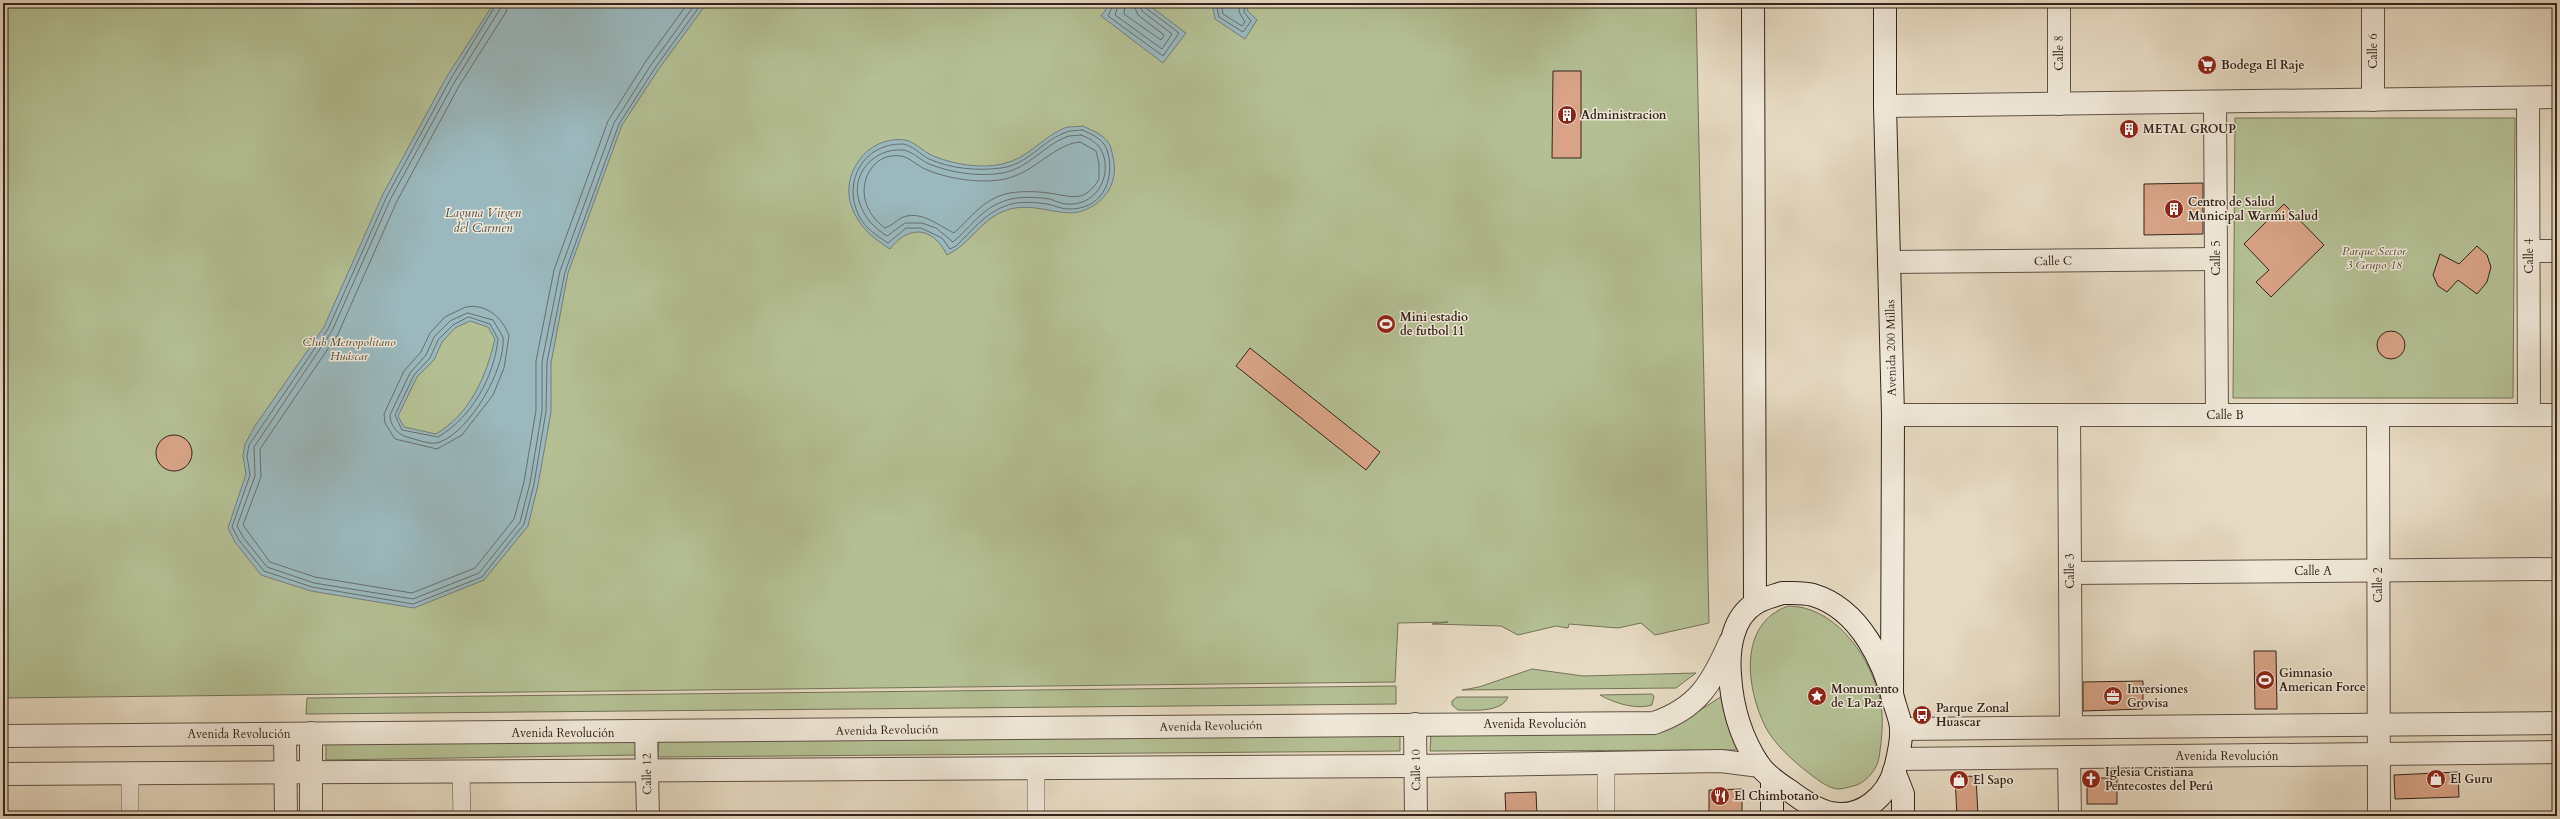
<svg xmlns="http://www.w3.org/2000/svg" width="2560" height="819" font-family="Cardo,serif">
  <rect width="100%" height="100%" fill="#e6dac2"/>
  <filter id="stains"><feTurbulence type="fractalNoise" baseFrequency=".005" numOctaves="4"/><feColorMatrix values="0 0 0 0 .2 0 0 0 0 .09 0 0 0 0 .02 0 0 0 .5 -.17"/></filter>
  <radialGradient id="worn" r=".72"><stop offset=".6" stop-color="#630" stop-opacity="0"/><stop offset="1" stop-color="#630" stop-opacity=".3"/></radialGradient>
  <g fill="#b4c094" stroke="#747258">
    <polygon points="3,3 1696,3 1709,623 1655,635 1641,623 1618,628 1569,624 1568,628 1556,626 1518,635 1501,626 1432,624 1448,622 1398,623 1395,682 3,698"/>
    <polygon points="2235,118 2515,118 2513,398 2233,398"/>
    <path d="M1788 606C1833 606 1867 652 1878 692 1885 713 1882 737 1879 758 1877 769 1867 781 1857 785 1852 786 1844 789 1839 789 1829 789 1818 780 1810 774 1794 762 1774 744 1765 726 1746 687 1738 624 1788 606Z"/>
    <polygon points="1532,669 1583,676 1696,673 1676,688 1462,690 1479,687"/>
    <polygon points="1396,686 1396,704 306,714 307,698"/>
    <path d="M1652 694 1654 696 1652 705C1636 710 1614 703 1600 695Z"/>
    <polygon points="1722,696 1739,747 1735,750 1430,751 1431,733 1691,716"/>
    <path d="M1457 697H1508C1502 713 1472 710 1458 710L1452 705V701Z"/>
    <polygon points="1400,733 1400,751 658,757 659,740"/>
    <polygon points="638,738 638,755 326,760 326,742"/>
  </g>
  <g fill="#9ab8bd" stroke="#727d7d" fill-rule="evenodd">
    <path d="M494 3H707L658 70 622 125 568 273 551 363V412L538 485 528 526 484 580 414 608 311 591 261 575 235 542 228 528 246 474 243 456 245 444 255 426 324 327 383 194 446 78ZM470 321 488 327 495 339C486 377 470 414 436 434L404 427 398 416 417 377 434 360 442 342 455 328Z"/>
    <polygon points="1111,3 1146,3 1186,33 1163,63 1101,16"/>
    <polygon points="1212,3 1250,3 1247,10 1257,20 1245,39 1215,19"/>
    <path d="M1083 126C1093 131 1102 134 1108 142 1111 146 1112 152 1113 157 1119 181 1106 203 1082 211 1061 218 1034 201 1007 210 981 218 971 244 947 255 933 227 909 224 890 249 873 238 860 228 852 208 839 175 867 135 905 140 913 141 923 151 931 155 952 164 980 169 1002 164 1027 159 1041 139 1062 129 1068 126 1077 127 1083 126Z"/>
  </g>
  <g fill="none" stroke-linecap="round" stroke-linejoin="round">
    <g stroke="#686e6c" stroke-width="1">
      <polyline points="497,3 450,80 387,196 328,329 249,445 247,456 250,475 232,527 239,540 264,571 312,587 413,604 482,577 524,524 534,484 546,411 547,362 565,272 619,124 655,68 702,3"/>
      <polyline points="502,3 500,9 454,83 391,198 332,331 254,447 255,476 237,526 243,537 267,567 314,583 413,599 479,573 520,522 530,483 542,411 542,362 560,271 614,123 651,65 696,3"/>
      <polyline points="508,3 506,12 459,86 397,201 338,334 260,449 261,477 243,525 270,562 315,577 412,593 475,568 514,519 524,482 536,410 536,361 554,270 608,121 646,61 688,3"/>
      <polyline points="1114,3 1108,16 1163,56 1179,33 1146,8 1144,3"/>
      <polyline points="1119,3 1115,15 1162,49 1172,34 1142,11 1139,3"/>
      <polyline points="1125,3 1124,14 1161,40 1164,35 1138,15 1133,3"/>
      <polyline points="1216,3 1219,17 1243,32 1251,21 1244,12 1245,3"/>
      <polyline points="1221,3 1223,14 1242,26 1245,22 1239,12 1240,3"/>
      <path d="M1082 130C1094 135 1105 140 1108 153 1115 182 1101 210 1068 209 1061 209 1054 205 1047 204 1034 202 1017 201 1005 206 984 214 972 231 956 246L950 249 942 238 921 228H906L888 243C877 236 865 228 859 216 842 182 863 143 903 144 912 145 921 155 929 159 952 169 977 171 1001 168 1027 165 1041 142 1064 133 1069 130 1076 131 1082 130Z"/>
      <path d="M1081 135C1093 140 1100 144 1104 157 1110 181 1094 206 1067 204 1062 204 1055 201 1050 199 1036 197 1017 196 1004 201 981 209 971 227 953 242L936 228 922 223H905L887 236C874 228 865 218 860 204 849 176 873 148 902 150 911 150 920 160 929 164 952 173 978 177 1003 173 1029 168 1043 146 1066 137 1070 135 1076 136 1081 135Z"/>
      <path d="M1080 142 1096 151 1099 164V179C1084 204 1072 196 1048 193 1034 191 1018 191 1005 194 981 201 971 218 954 233 939 226 920 209 901 218 896 221 891 226 885 228 876 222 867 210 865 199 860 177 876 152 901 156 909 157 918 166 925 169 948 179 980 184 1005 179 1036 172 1054 144 1080 142Z"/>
      <path d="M466 307C486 303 503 318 509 336L504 368 493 395 462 435 437 449 395 439 385 423 384 414 404 371 421 352 430 333 445 317Z"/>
      <path d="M468 313 493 320 503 337C506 369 470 431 440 442 431 446 416 439 407 437 397 434 390 425 390 415L410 373 426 355 434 337 450 321Z"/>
      <path d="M469 317 490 324 498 339C494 377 472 417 438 437L402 430 395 415 414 375 430 358 438 340 453 325Z"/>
    </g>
  </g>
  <g fill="#d8a386" stroke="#35241c">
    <polygon points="1553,71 1581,71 1581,158 1552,158"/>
    <polygon points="2203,183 2203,234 2144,235 2144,184"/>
    <polygon points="2284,204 2324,245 2271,297 2256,282 2269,270 2244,244"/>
    <polygon points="2477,246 2487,255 2491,267 2487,282 2477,294 2458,280 2447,292 2438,286 2433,275 2440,254 2459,264"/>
    <circle cx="2391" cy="345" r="14"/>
    <polygon points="1250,348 1380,452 1366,470 1236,366"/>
    <circle cx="174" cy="453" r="18"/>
    <polygon points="2254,651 2276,651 2277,709 2255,709"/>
    <polygon points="2143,681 2143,709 2083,711 2083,682"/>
    <polygon points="2458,772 2459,797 2395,799 2394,775"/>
    <polygon points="1976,776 1978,816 1957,816 1955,777"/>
    <rect x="2087" y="778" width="30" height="26"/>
    <polygon points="1742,789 1742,816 1709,816 1709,790"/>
    <polygon points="1536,792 1537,816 1506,816 1505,793"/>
  </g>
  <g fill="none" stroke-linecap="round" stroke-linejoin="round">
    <defs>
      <g id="pedestrian">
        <polyline points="1606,763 1606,816"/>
        <polyline points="1036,769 1036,816"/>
        <polyline points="461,772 462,816"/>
        <polyline points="130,773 130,816"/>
      </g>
      <g id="minor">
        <polyline points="2059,3 2059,104"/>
        <polyline points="2373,3 2373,100"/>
        <polyline points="2528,98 2529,415"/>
        <polyline points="2215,102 2217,415"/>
        <polyline points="1885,106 2557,97"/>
        <polyline points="2529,251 2557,251"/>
        <polyline points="1889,262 2216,259"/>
        <polyline points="1893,415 2557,415"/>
        <polyline points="2069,415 2071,727"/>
        <polyline points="2378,415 2379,816"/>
        <polyline points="2070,573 2557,569"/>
        <polyline points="1415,724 1416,816"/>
        <polyline points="646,732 648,816"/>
        <polyline points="2069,757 2070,816"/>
      </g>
      <g id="tertiary">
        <polyline points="1901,729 2557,723"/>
        <polyline points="311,733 311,816"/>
        <polyline points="285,734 286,816"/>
        <path d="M3 736 1654 723C1698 708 1712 683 1730 642"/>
        <polyline points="1898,759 2557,752"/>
        <polyline points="3,774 1416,766 1721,761 1760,766"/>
      </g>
      <g id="secondary">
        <polyline points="1753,3 1755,603"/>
        <polyline points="1885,3 1885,106 1893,415 1892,694"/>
        <path d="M1782 593C1792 593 1804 592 1813 595 1860 609 1884 662 1895 705 1897 712 1901 721 1901 729 1902 741 1898 757 1895 769 1887 797 1861 819 1831 813 1816 810 1802 800 1790 791 1779 784 1767 776 1759 765 1741 738 1732 708 1730 675 1728 650 1732 617 1756 603 1763 598 1774 596 1782 593Z"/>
        <polyline points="1894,771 1903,794 1903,816"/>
        <polyline points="1772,779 1772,816"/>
      </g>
    </defs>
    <use href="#pedestrian" stroke="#615246" stroke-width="18"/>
    <use href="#minor" stroke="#615246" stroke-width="24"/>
    <use href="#tertiary" stroke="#615246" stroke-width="24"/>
    <use href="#secondary" stroke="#35241c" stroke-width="24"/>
    <use href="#pedestrian" stroke="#efe7d7" stroke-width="17"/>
    <use href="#minor" stroke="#efe7d7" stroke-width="22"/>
    <use href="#tertiary" stroke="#efe7d7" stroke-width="22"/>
    <use href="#secondary" stroke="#efe7d7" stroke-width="22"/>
  </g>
  <defs>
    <symbol id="supermarket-disc" viewBox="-11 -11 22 22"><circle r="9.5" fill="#8f2418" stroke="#efe7d7"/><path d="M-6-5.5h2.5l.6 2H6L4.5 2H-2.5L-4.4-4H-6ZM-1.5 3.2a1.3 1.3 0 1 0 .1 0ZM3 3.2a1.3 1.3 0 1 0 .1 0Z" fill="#fff"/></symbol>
    <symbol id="building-disc" viewBox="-11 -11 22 22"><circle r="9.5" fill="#8f2418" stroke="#efe7d7"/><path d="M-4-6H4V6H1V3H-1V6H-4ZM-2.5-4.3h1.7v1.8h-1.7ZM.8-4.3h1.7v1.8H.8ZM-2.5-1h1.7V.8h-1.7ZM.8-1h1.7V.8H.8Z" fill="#fff"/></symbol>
    <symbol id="stadium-disc" viewBox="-11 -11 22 22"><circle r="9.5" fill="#8f2418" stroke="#efe7d7"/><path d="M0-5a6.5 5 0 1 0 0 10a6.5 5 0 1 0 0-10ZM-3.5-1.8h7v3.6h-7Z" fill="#fff"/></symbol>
    <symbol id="sight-disc" viewBox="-11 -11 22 22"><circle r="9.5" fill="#8f2418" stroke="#efe7d7"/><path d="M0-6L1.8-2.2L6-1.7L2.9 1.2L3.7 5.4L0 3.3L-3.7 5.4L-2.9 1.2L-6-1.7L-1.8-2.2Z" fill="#fff"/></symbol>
    <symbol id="office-disc" viewBox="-11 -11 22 22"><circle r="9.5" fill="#8f2418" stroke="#efe7d7"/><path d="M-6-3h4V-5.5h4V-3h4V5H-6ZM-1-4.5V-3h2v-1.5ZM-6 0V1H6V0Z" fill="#fff"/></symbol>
    <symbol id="bus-disc" viewBox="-11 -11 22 22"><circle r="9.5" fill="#8f2418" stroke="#efe7d7"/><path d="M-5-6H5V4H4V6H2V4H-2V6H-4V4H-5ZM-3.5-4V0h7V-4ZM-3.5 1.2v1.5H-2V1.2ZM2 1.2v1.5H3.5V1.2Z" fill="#fff"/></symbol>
    <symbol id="church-disc" viewBox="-11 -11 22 22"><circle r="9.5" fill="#8f2418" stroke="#efe7d7"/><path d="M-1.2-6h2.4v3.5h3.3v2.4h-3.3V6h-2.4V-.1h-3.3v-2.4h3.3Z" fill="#fff"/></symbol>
    <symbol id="shop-disc" viewBox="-11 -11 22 22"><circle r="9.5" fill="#8f2418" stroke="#efe7d7"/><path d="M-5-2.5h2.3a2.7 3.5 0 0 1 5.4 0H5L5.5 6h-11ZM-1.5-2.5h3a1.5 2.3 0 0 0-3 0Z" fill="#fff"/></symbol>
    <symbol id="restaurant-disc" viewBox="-11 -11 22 22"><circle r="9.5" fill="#8f2418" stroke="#efe7d7"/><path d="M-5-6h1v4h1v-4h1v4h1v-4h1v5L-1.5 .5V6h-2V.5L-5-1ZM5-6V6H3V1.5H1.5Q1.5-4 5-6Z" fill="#fff"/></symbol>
  </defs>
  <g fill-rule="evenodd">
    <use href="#supermarket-disc" x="2196" y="54" width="22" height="22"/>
    <use href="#building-disc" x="1556" y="104" width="22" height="22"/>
    <use href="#building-disc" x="2118" y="118" width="22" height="22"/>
    <use href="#building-disc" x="2163" y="198" width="22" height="22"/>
    <use href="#stadium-disc" x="1375" y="313" width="22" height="22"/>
    <use href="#stadium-disc" x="2254" y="669" width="22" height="22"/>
    <use href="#sight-disc" x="1806" y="685" width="22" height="22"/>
    <use href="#office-disc" x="2102" y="685" width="22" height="22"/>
    <use href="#bus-disc" x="1911" y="704" width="22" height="22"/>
    <use href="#church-disc" x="2080" y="768" width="22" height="22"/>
    <use href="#shop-disc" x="2425" y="768" width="22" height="22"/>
    <use href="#shop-disc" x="1948" y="769" width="22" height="22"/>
    <use href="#restaurant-disc" x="1709" y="785" width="22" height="22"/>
  </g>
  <g text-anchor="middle" stroke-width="3" stroke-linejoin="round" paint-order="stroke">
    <g font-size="12" fill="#35241c" stroke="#efe7d7">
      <text transform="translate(2373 51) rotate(-90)" y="4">Calle 6</text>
      <text transform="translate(2059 53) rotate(-90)" y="4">Calle 8</text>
      <text transform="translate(2529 256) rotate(-90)" y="4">Calle 4</text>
      <text transform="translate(2216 258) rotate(-90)" y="4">Calle 5</text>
      <text transform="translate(2053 261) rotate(-1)" y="4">Calle C</text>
      <text transform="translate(1891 348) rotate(-91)" y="4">Avenida 200 Millas</text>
      <text x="2225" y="419">Calle B</text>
      <text transform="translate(2070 571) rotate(-90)" y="4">Calle 3</text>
      <text x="2313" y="575">Calle A</text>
      <text transform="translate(2378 585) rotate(-90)" y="4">Calle 2</text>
      <text x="1535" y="728">Avenida Revolución</text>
      <text transform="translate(1211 726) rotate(-1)" y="4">Avenida Revolución</text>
      <text transform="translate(887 730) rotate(-1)" y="4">Avenida Revolución</text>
      <text x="563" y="737">Avenida Revolución</text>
      <text x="239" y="738">Avenida Revolución</text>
      <text x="2227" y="760">Avenida Revolución</text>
      <text transform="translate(1416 770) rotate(-91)" y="4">Calle 10</text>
      <text transform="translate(647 774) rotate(-91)" y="4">Calle 12</text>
    </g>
    <g font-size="12" font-weight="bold" fill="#35241c" stroke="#efe7d7" text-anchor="start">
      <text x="2221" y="69">Bodega El Raje</text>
      <text x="1581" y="119">Administracion</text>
      <text x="2143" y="133">METAL GROUP</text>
      <text x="2188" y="206">Centro de Salud<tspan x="2188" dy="14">Municipal Warmi Salud</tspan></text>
      <text x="1400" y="321">Mini estadio<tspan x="1400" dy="14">de futbol 11</tspan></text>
      <text x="2279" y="677">Gimnasio<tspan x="2279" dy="14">American Force</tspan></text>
      <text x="1831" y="693">Monumento<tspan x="1831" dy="14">de La Paz</tspan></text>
      <text x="2127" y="693">Inversiones<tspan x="2127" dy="14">Grovisa</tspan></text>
      <text x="1936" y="712">Parque Zonal<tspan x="1936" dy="14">Huascar</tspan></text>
      <text x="2105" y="776">Iglesia Cristiana<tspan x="2105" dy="14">Pentecostes del Perú</tspan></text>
      <text x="2450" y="783">El Guru</text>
      <text x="1973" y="784">El Sapo</text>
      <text x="1734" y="800">El Chimbotano</text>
    </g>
    <g font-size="12" font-style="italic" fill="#554b3a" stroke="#efe7d7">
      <text x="2374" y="255">Parque Sector<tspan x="2374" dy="14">3 Grupo 18</tspan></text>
      <text x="349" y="346">Club Metropolitano<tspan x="349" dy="14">Huáscar</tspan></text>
    </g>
    <g font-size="13" font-style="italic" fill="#53504c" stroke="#efe7d7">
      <text x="483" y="217">Laguna Virgen<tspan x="483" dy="15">del Carmen</tspan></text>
    </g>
  </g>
  <rect width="2560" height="819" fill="none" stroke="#e6dac2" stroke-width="16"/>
  <rect x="4" y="4" width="2552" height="811" fill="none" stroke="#35241c" stroke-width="2"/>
  <rect x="8" y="8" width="2544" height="803" fill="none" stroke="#35241c"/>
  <rect width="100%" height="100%" filter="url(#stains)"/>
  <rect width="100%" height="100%" fill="url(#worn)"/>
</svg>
